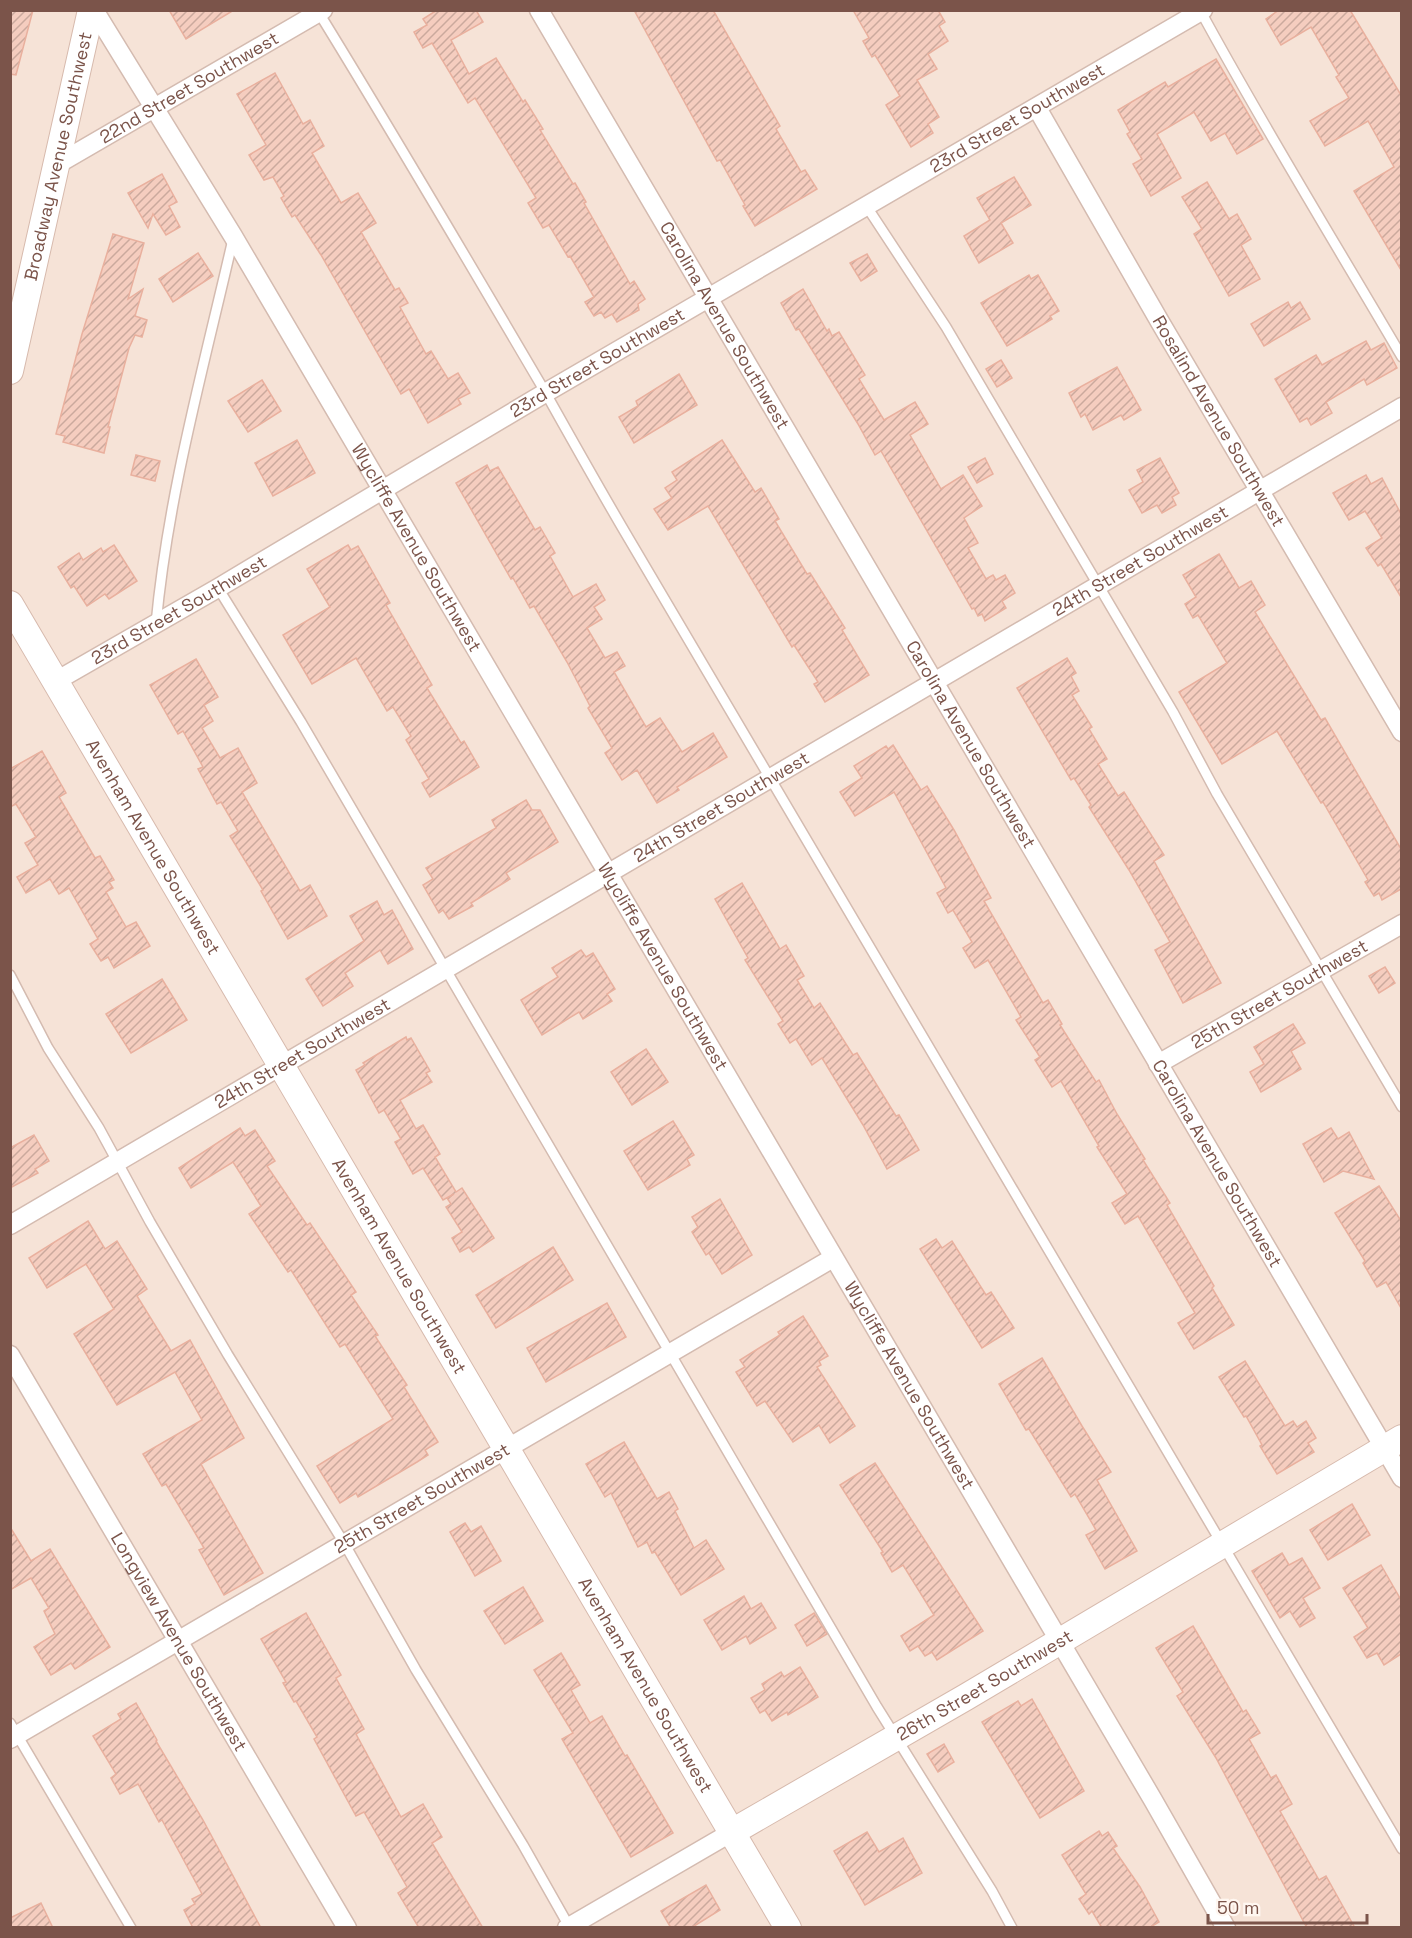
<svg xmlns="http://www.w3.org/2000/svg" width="1412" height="1938" font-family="'Space Grotesk',sans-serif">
  <defs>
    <pattern id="building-hatch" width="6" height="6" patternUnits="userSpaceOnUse" patternTransform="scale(1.5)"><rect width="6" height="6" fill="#f5cdbf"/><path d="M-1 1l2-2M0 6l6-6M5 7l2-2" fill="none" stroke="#cba99d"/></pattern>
  </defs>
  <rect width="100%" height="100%" fill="#fef3e9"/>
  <polygon fill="#f6e3d7" points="11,11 1401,11 1401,1927 11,1928"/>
  <g fill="url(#building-hatch)" stroke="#e9b09e" stroke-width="1.5">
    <polygon points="10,10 33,10 16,75 10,74"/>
    <polygon points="169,10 234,10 186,39"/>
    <polygon points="437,10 476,10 483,22 451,40 469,74 496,58 523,102 525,100 543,129 540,130 573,184 575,183 586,202 584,203 630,284 634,281 645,299 638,304 639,310 617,322 612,314 605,318 601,312 594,316 585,302 594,297 570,256 568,257 549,225 543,228 528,203 536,198 475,98 468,103 432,43 423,48 414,32 427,25 423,19"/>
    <polygon points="634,10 713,10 780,126 776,129 801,172 805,170 817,189 755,226 743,206 745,205 720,160 717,161"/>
    <polygon points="853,10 938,10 945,22 939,26 948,41 928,54 937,69 917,80 939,117 928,124 933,133 911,147 886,105 900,96 875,55 872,57 863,41 869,38"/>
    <polygon points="1279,10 1350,10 1401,95 1401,270 1354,191 1394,167 1368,121 1325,146 1310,121 1349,98 1336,77 1339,75 1311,27 1281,45 1266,19"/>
    <polygon points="1216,59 1263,139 1237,154 1225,133 1211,141 1194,112 1157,134 1181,178 1151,196 1133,164 1142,159 1127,134 1130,132 1118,110 1165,82 1168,87"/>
    <polygon points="275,73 303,124 310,120 324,146 312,153 341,203 358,193 376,223 361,232 395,290 399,288 408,303 400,307 426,354 431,351 448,379 458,373 470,393 458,399 461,404 428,423 409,389 401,394 321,255 295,215 292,217 281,198 284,196 273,177 264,180 249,155 266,145 237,94"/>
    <polygon points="162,174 177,202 169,206 180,227 166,235 153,214 148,228 128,193"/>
    <polygon points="1014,177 1031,205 1001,223 1013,243 979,263 964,236 990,220 977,198"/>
    <polygon points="1207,182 1229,219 1237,214 1251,239 1241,245 1260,279 1229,296 1194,234 1202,229 1182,197"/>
    <polygon points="113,234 144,243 128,299 143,289 135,316 147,320 142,337 135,335 129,348 108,427 110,427 104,453 63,442 65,436 56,434 82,334"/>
    <polygon points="198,253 213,276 173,302 159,279"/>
    <polygon points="867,254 877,271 861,281 850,263"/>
    <polygon points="1029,275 1031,279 1038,275 1059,311 1050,316 1052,319 1007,346 981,303"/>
    <polygon points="803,289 827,331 829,329 832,336 839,332 865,375 859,379 884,420 915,402 928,424 910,435 941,489 963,475 982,506 964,518 978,543 968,548 986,579 993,575 996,580 1005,575 1015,593 1002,601 1006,608 985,621 982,614 978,616 974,608 972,609 881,451 875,455 858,424 799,329 796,330 781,303"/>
    <polygon points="1288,302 1291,308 1300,302 1310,319 1264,346 1251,324"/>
    <polygon points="1366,341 1371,350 1384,343 1397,368 1367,385 1364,379 1326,402 1332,413 1311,425 1307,418 1300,422 1275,379 1316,355 1322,365"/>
    <polygon points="1001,360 1012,378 997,387 986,369"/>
    <polygon points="1117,367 1141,410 1124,420 1121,415 1093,430 1085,414 1081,417 1069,393"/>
    <polygon points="679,374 697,405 634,443 619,417 638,406 636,401"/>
    <polygon points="262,380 281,411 248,432 228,401"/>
    <polygon points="297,440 315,473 273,496 255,463"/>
    <polygon points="722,440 755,492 761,488 779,519 775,521 807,574 810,573 845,628 842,630 869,675 825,702 814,684 818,682 794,645 792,647 708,506 668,530 654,509 672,498 665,488 677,480 672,472"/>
    <polygon points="136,455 160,461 155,481 131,475"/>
    <polygon points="985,458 993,474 977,483 968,467"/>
    <polygon points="1160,458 1179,493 1172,497 1176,505 1162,513 1157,505 1142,513 1129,490 1143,482 1137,470"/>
    <polygon points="487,465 490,471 498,467 535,530 540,527 555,553 550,556 573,597 596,584 605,600 594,607 602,619 587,628 605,658 617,652 625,666 614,672 646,727 660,718 682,752 713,733 727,757 677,787 679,790 657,803 637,770 622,780 605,753 612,748 588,708 590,706 567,662 534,606 530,608 513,578 511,579 456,483"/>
    <polygon points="1366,475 1371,484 1382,478 1401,514 1401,597 1381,564 1378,566 1366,548 1382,538 1365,511 1349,520 1333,493"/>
    <polygon points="114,545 137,581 109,599 105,594 87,606 74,586 71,588 58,567 79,553 83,560 101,548 103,552"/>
    <polygon points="348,545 351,550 358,546 390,603 386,605 432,685 427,688 461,743 464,741 479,767 430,797 422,783 429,779 406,740 411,736 393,707 387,711 356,658 312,684 283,635 330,607 307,569"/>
    <polygon points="1219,554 1239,588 1251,581 1265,605 1255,612 1321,720 1325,718 1401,849 1401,889 1382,900 1379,893 1374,896 1365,882 1368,880 1323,802 1321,803 1277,731 1222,764 1179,692 1227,663 1198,615 1193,618 1185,604 1196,597 1183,575"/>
    <polygon points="1067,658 1076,673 1071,676 1079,691 1072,695 1092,727 1089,729 1107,759 1098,764 1118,796 1124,792 1164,855 1154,861 1221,983 1183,1003 1155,950 1170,942 1129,870 1089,807 1091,805 1074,778 1071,780 1017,688"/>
    <polygon points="196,659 218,697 204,705 213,721 202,728 220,758 238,748 257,783 242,792 300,891 310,885 327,916 288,939 261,891 263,890 230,836 238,831 221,802 217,804 198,769 203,767 183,731 178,734 150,685"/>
    <polygon points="893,745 921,790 927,786 954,830 991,898 984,901 1043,1003 1048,1000 1062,1024 1060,1025 1096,1082 1099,1080 1117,1114 1145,1159 1143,1160 1170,1203 1167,1205 1214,1286 1212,1288 1234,1325 1194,1349 1178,1323 1195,1313 1138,1216 1125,1224 1112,1203 1127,1194 1097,1147 1099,1146 1061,1081 1052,1087 1035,1060 1040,1057 1016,1020 1021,1017 988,960 975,968 963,948 972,942 953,910 948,913 937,893 946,888 894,792 855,816 840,792 862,778 854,766 886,746 888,749"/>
    <polygon points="42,751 66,793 59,797 95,858 100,856 114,880 109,882 113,888 106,892 126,927 136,922 150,946 114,968 108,957 101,961 90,944 98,939 69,888 59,894 50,879 26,893 17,877 38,865 25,843 36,837 16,804 10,807 10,769"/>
    <polygon points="526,800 532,810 540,810 558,842 506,873 510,879 471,903 473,906 449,919 443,910 439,913 423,885 433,879 426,868 496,828 492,820"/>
    <polygon points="742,883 780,949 786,945 804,976 797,980 814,1008 820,1003 853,1055 857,1053 896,1116 899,1115 919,1150 887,1169 863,1125 822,1058 812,1065 796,1039 790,1043 778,1024 783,1021 745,960 748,958 715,899"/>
    <polygon points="377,901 384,915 392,910 413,949 388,964 380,950 345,973 353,986 323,1006 306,979 364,941 350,916"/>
    <polygon points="581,950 586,957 593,953 615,989 607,994 612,1001 583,1019 579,1012 542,1035 521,1000 558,977 552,968"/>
    <polygon points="1385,967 1395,983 1379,993 1369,976"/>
    <polygon points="162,979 187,1020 131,1053 106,1014"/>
    <polygon points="1293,1024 1305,1043 1291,1051 1301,1069 1261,1092 1250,1072 1264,1064 1254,1047"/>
    <polygon points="406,1037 407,1040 411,1038 430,1071 426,1073 432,1082 400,1100 416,1129 423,1125 440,1154 435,1157 456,1192 462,1188 494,1238 473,1252 469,1247 460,1252 452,1238 462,1232 446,1207 451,1204 447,1198 454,1194 443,1200 423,1168 413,1174 395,1142 401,1139 384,1110 379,1113 356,1070 365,1065 363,1063"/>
    <polygon points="646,1049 668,1082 632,1105 611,1072"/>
    <polygon points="673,1121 694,1155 687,1159 690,1165 648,1190 624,1151"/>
    <polygon points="240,1128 245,1136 255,1130 275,1161 267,1166 307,1225 310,1223 356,1292 351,1295 378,1335 375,1336 407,1385 404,1387 438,1442 425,1450 428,1455 417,1462 358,1497 356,1493 340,1503 317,1466 393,1419 345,1344 340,1347 291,1270 288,1272 249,1214 261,1206 233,1162 191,1188 179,1168"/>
    <polygon points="1331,1128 1338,1139 1349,1132 1374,1179 1343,1171 1324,1182 1303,1144"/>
    <polygon points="34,1135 49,1161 35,1169 38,1173 10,1188 10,1148"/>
    <polygon points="1379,1186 1401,1221 1401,1308 1386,1282 1377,1287 1363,1263 1365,1261 1335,1213"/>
    <polygon points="720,1199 752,1255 722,1274 709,1253 706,1255 692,1232 698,1227 692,1217"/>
    <polygon points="88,1221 105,1249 117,1241 147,1289 137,1296 171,1351 190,1340 244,1438 201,1464 263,1573 224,1595 199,1550 204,1548 166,1484 162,1486 143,1454 202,1420 175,1372 117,1405 74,1334 114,1309 86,1264 47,1288 29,1258"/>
    <polygon points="936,1239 942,1248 952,1241 986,1295 991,1292 1014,1328 982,1348 920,1249"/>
    <polygon points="553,1247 573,1280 496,1328 476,1295"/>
    <polygon points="607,1303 626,1337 546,1382 527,1348"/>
    <polygon points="803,1316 828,1356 819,1361 821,1365 817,1367 855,1426 830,1443 819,1425 793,1442 765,1401 757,1406 736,1372 745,1367 740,1360 780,1335 778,1332"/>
    <polygon points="1042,1358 1082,1426 1111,1472 1097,1480 1137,1551 1105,1569 1086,1535 1096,1530 1075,1494 1071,1497 1029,1429 1026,1430 999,1384"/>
    <polygon points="1245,1361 1285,1426 1293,1421 1297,1427 1306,1421 1316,1438 1308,1443 1314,1452 1277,1474 1260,1446 1262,1445 1246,1416 1244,1417 1219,1377"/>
    <polygon points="624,1442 657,1499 669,1492 678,1509 675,1511 694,1548 706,1540 724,1569 681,1595 655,1552 652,1553 647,1542 638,1547 611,1493 605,1497 586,1464"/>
    <polygon points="875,1463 983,1631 937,1660 932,1652 925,1656 918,1646 910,1651 901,1636 934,1615 903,1565 892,1572 881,1553 883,1552 840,1485"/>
    <polygon points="1352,1504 1370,1535 1328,1560 1310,1530"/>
    <polygon points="465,1523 471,1532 481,1526 501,1561 475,1576 450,1532"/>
    <polygon points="10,1527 31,1561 50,1549 110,1647 75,1669 71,1663 51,1675 34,1647 55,1634 44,1611 49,1608 31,1578 10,1590"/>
    <polygon points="1282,1553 1289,1565 1302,1558 1320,1588 1303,1598 1315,1618 1300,1627 1290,1611 1280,1618 1252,1571"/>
    <polygon points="1381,1565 1401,1600 1401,1654 1384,1665 1377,1653 1367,1658 1354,1637 1368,1628 1343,1588"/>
    <polygon points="523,1587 543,1621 505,1644 484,1611"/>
    <polygon points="744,1596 751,1609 761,1603 776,1628 750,1644 746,1636 722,1650 704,1620"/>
    <polygon points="306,1613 341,1675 336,1678 364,1729 356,1734 401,1817 423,1804 442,1837 432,1843 483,1928 419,1928 398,1893 407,1887 364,1812 356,1816 314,1739 317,1737 296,1701 294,1702 283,1683 286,1682 261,1639"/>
    <polygon points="814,1613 827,1634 807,1646 795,1625"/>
    <polygon points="1193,1626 1243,1712 1246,1710 1260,1733 1249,1739 1271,1778 1276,1775 1292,1804 1280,1811 1319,1880 1326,1876 1355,1928 1307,1928 1216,1758 1177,1696 1183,1692 1156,1648"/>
    <polygon points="561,1653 580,1685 571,1690 590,1723 602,1716 625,1756 627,1755 673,1833 631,1857 562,1739 573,1733 534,1670"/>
    <polygon points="800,1667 818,1697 788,1715 787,1712 772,1721 765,1710 760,1713 751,1698 765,1690 762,1684 781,1672 784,1677"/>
    <polygon points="1032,1699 1084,1791 1040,1818 982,1722 1018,1701 1021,1706"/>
    <polygon points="136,1703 157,1740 156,1741 203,1820 261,1928 193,1928 184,1910 195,1904 192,1899 202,1894 162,1820 159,1822 138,1784 120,1794 111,1778 116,1774 93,1736 121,1719 118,1714"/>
    <polygon points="944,1744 954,1762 938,1772 927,1754"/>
    <polygon points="1099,1831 1102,1836 1108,1832 1117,1846 1113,1848 1140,1887 1159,1922 1149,1928 1102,1928 1092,1911 1089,1914 1079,1899 1086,1894 1062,1855"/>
    <polygon points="867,1832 879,1852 903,1838 922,1873 865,1905 834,1851"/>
    <polygon points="706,1885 720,1910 691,1928 671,1928 661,1911"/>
    <polygon points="41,1903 53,1928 10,1928 10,1918"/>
  </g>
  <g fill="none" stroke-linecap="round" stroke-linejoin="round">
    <defs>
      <g id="lane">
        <path d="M1200 10C1264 128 1334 241 1402 357"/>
        <path d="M319 13C396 138 470 264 544 390 572 440 600 490 629 539 887 975 1144 1412 1402 1849"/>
        <polyline points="867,207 946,327 1173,712 1217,794 1402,1107"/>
        <polyline points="218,588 301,722 877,1707 992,1891 1012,1928"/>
        <path d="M156 624C168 494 204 366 233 239"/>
        <polyline points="10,975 48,1048 99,1128 150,1222 228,1355 344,1543 416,1670 523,1845 570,1928"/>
        <polyline points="10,1723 131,1928"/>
      </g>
      <g id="street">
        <path id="s1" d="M94 10 233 236 1153 1800 1226 1928"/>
        <path id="s2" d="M539 10 1402 1478"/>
        <path id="s3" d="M1037 108 1160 322 1402 732"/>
        <path id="s4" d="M56 165 323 10"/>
        <path id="s5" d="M56 681 218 588 545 393 1203 10"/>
        <path id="s6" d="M1158 1064 1402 924"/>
        <path id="s7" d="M10 1225 1402 407"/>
        <path id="s8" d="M10 1355 347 1928"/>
        <path id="s9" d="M10 1739 833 1258"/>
        <polyline points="567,1928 732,1832"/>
      </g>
      <g id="secondary">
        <path id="s10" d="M10 371 91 10"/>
        <path id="s11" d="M10 604 788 1928"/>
        <path id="s12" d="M732 1832 966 1697 1402 1438"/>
      </g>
    </defs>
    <use href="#lane" stroke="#d4bbb0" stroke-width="12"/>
    <use href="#street" stroke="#d4bbb0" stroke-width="21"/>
    <use href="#secondary" stroke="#d7baad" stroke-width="28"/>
    <use href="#lane" stroke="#fff" stroke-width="9"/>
    <use href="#street" stroke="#fff" stroke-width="18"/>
    <use href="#secondary" stroke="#fff" stroke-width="26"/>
  </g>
  <g text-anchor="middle" stroke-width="6" stroke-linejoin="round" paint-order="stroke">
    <g font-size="18" fill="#7b544a" stroke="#fff7f1">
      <text dy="6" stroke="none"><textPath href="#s4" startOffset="154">22nd Street Southwest</textPath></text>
      <text dy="6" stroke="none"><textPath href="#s5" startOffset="1114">23rd Street Southwest</textPath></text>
      <text dy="6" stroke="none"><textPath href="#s10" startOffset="220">Broadway Avenue Southwest</textPath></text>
      <text dy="6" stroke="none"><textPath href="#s2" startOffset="366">Carolina Avenue Southwest</textPath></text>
      <text dy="6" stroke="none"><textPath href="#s5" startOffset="628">23rd Street Southwest</textPath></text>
      <text dy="6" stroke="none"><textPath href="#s3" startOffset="362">Rosalind Avenue Southwest</textPath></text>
      <text dy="6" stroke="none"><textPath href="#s1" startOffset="627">Wycliffe Avenue Southwest</textPath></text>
      <text dy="6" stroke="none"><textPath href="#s7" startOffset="1311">24th Street Southwest</textPath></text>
      <text dy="6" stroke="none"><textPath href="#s5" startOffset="142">23rd Street Southwest</textPath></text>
      <text dy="6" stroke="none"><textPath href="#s2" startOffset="852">Carolina Avenue Southwest</textPath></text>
      <text dy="6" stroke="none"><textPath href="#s7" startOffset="825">24th Street Southwest</textPath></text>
      <text dy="6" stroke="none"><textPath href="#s11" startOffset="282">Avenham Avenue Southwest</textPath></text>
      <text dy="6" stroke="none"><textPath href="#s1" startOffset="1113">Wycliffe Avenue Southwest</textPath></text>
      <text dy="6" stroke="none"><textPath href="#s6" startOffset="140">25th Street Southwest</textPath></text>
      <text dy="6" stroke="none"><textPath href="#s7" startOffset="339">24th Street Southwest</textPath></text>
      <text dy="6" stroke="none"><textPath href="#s2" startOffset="1338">Carolina Avenue Southwest</textPath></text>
      <text dy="6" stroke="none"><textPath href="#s11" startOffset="768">Avenham Avenue Southwest</textPath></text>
      <text dy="6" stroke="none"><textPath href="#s1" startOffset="1599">Wycliffe Avenue Southwest</textPath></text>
      <text dy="6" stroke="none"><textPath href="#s9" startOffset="477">25th Street Southwest</textPath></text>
      <text dy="6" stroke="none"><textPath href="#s8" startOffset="333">Longview Avenue Southwest</textPath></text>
      <text dy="6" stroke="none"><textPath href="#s11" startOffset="1254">Avenham Avenue Southwest</textPath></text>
      <text dy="6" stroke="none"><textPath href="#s12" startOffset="292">26th Street Southwest</textPath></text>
    </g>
  </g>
  <rect width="1412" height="1938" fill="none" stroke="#7b544a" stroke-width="24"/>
  <path d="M1208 1914v9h159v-9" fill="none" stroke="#7b544a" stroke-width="3"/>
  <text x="1217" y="1914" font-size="18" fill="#7b544a" stroke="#fff7f1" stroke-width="4.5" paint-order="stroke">50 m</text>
</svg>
